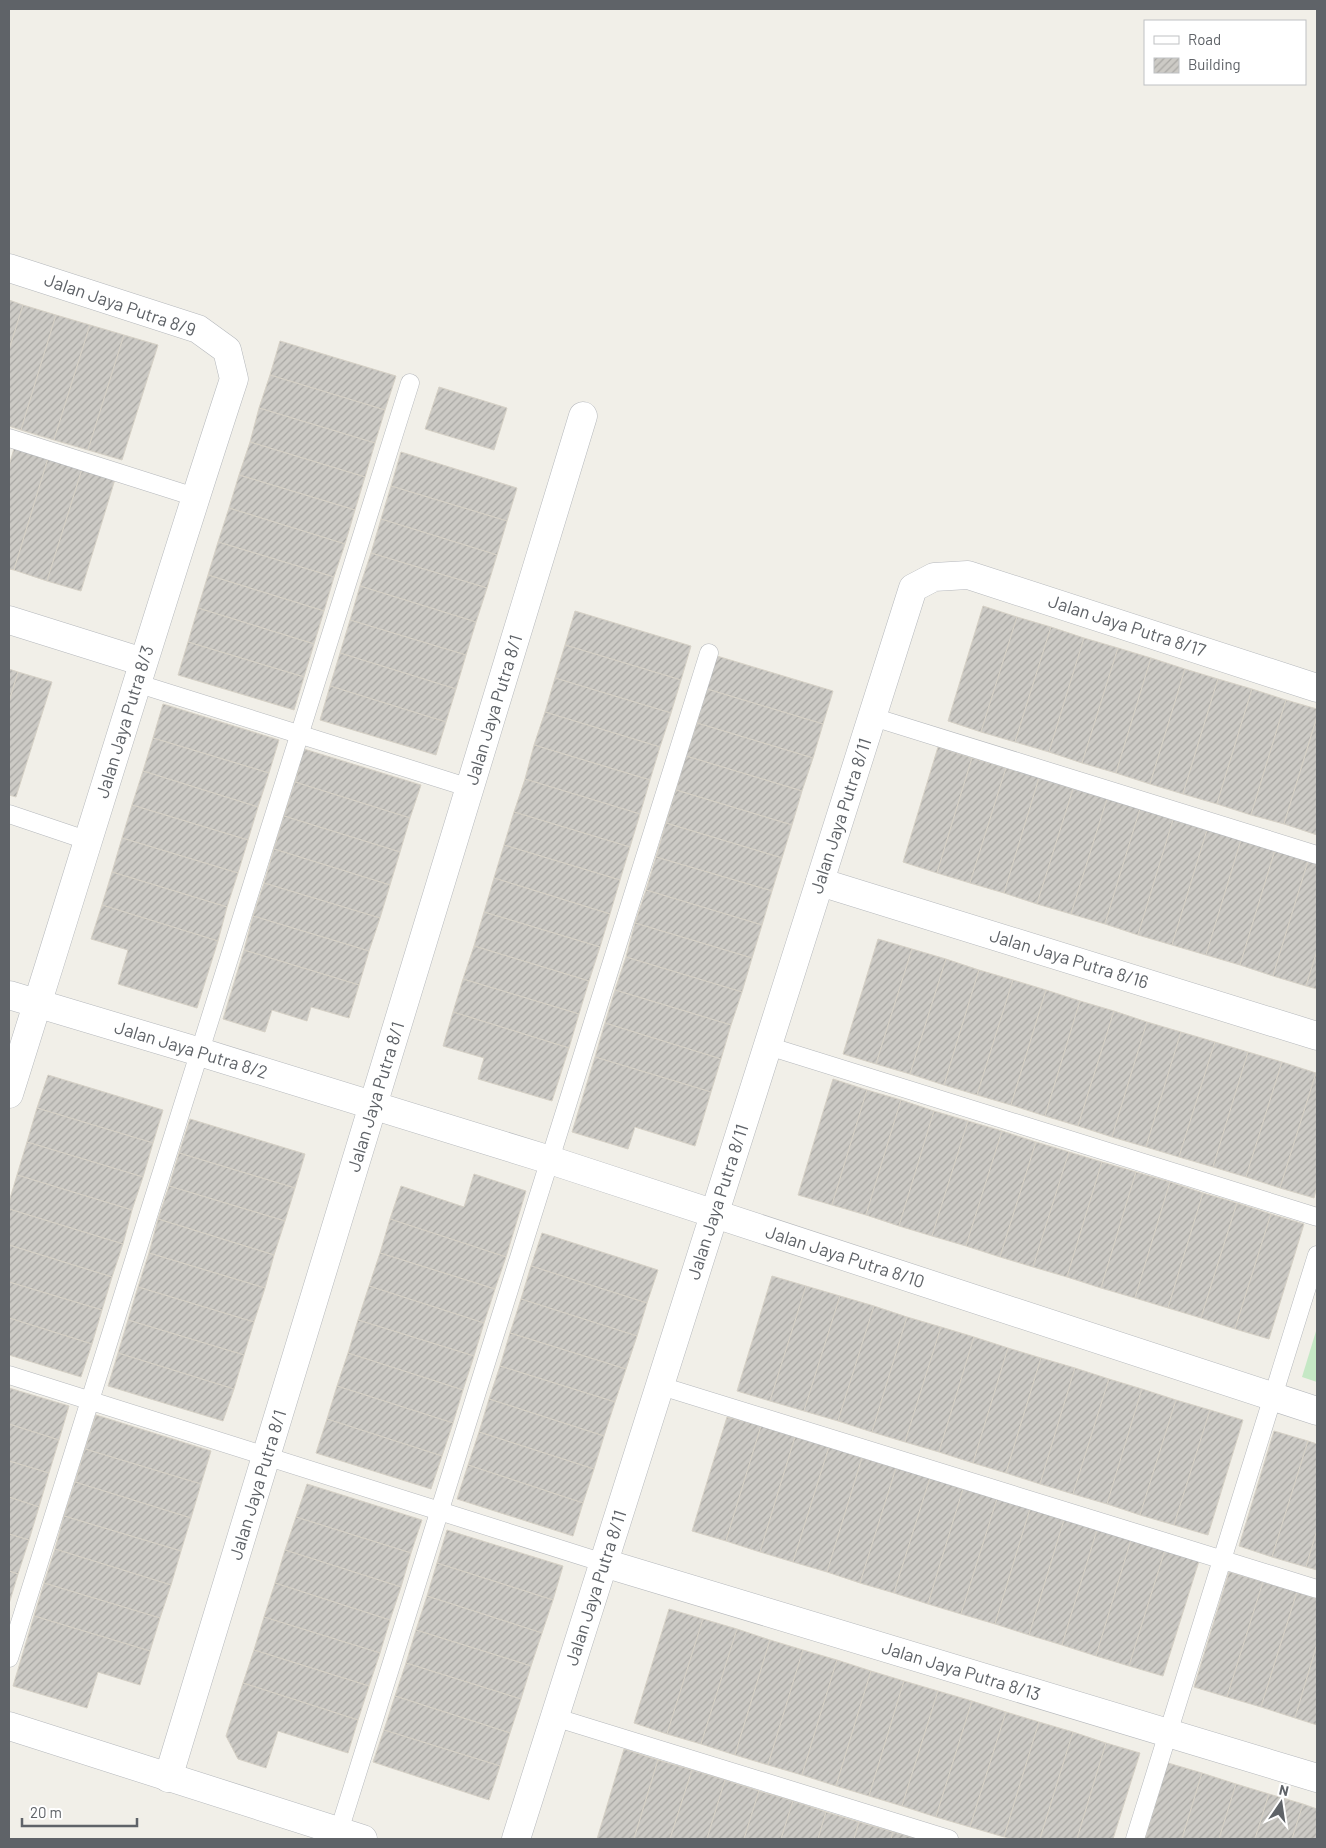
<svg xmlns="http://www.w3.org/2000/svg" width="1326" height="1848" font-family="Barlow,sans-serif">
  <defs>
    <pattern id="building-hatch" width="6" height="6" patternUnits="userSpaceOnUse" patternTransform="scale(1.25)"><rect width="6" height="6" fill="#cccac5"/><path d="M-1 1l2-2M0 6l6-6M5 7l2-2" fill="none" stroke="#a9a8a4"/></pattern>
  </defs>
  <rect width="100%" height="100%" fill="#f1efe8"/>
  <polygon fill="#c5e8c5" points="1317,1328 1317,1382 1302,1377"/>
  <g fill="url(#building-hatch)" stroke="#d6d1c6">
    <polygon points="9,300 23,305 9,350"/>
    <polygon points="23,305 56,315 21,430 9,426 9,350"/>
    <polygon points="56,315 90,325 54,440 21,430"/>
    <polygon points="90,325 124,335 88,450 54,440"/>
    <polygon points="124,335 158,345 122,460 88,450"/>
    <polygon points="280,341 396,376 385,410 270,375"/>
    <polygon points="270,375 385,410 375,443 259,408"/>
    <polygon points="439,387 507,408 494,450 425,429"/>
    <polygon points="259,408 375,443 365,477 250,442"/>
    <polygon points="250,442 365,477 355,510 239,475"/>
    <polygon points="15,445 49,455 14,570 9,569 9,466"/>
    <polygon points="401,452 517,488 507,521 391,486"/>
    <polygon points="49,455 83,466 47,581 14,570"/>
    <polygon points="83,466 116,476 81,591 47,581"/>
    <polygon points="239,475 355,510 345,544 229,508"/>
    <polygon points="391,486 507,521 497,555 381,519"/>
    <polygon points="229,508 345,544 334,577 218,542"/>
    <polygon points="381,519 497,555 487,588 371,553"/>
    <polygon points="218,542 334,577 324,611 208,575"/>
    <polygon points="371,553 487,588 476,622 360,586"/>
    <polygon points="208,575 324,611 314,644 198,608"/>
    <polygon points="360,586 476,622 466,655 350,620"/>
    <polygon points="983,606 1017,617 981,732 948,721"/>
    <polygon points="198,608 314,644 304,677 188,642"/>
    <polygon points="575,611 691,646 681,680 565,645"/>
    <polygon points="1017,617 1051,627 1015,742 981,732"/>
    <polygon points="350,620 466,655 456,689 340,653"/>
    <polygon points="1051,627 1084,638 1049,752 1015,742"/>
    <polygon points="1084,638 1118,648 1082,763 1049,752"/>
    <polygon points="188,642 304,677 294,710 178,675"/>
    <polygon points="565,645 681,680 671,713 555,678"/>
    <polygon points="1118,648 1151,658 1116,773 1082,763"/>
    <polygon points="340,653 456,689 446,722 330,686"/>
    <polygon points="717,656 833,691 823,724 707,689"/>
    <polygon points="1151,658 1185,669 1150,784 1116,773"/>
    <polygon points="9,669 18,672 9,702"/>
    <polygon points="1185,669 1218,679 1183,794 1150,784"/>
    <polygon points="18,672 52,682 16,797 9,795 9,702"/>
    <polygon points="555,678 671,713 660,747 545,712"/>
    <polygon points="1218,679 1252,689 1217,804 1183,794"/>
    <polygon points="330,686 446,722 436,755 320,720"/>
    <polygon points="707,689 823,724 813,758 697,723"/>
    <polygon points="1252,689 1286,700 1251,815 1217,804"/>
    <polygon points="1286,700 1317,709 1317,717 1284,824 1251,815"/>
    <polygon points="163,704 279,740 269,773 153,738"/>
    <polygon points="545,712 660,747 650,780 534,745"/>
    <polygon points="1317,717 1317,835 1284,824"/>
    <polygon points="697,723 813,758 802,791 686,756"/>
    <polygon points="153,738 269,773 258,807 143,771"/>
    <polygon points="534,745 650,780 640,814 525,779"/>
    <polygon points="938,747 972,758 937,873 903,862"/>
    <polygon points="304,749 421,785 410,818 295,782"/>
    <polygon points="686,756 802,791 792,825 676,790"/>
    <polygon points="972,758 1006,768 970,883 937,873"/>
    <polygon points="1006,768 1039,778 1004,893 970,883"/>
    <polygon points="143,771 258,807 248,840 132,805"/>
    <polygon points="1039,778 1073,789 1037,904 1004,893"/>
    <polygon points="525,779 640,814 630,847 514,812"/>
    <polygon points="295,782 410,818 400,852 284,816"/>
    <polygon points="1073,789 1107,799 1071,914 1037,904"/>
    <polygon points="676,790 792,825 782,858 666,823"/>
    <polygon points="1107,799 1140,809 1105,924 1071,914"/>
    <polygon points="132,805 248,840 238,873 122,838"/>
    <polygon points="1140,809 1173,820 1138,935 1105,924"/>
    <polygon points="514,812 630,847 620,880 504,845"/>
    <polygon points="284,816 400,852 390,885 274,849"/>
    <polygon points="1173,820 1207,830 1172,945 1138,935"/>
    <polygon points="666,823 782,858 772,891 656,857"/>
    <polygon points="1207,830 1241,840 1206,955 1172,945"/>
    <polygon points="122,838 238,873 227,907 112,872"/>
    <polygon points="1241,840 1275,850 1240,965 1206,955"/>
    <polygon points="504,845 620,880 610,914 494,878"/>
    <polygon points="274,849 390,885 380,918 264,883"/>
    <polygon points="1275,850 1308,861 1273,976 1240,965"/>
    <polygon points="656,857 772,891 762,925 646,890"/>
    <polygon points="1308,861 1317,863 1317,951 1306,986 1273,976"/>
    <polygon points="112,872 227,907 218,941 102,905"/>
    <polygon points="494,878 610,914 600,947 484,912"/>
    <polygon points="264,883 380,918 369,951 253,916"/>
    <polygon points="646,890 762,925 752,958 635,923"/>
    <polygon points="102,905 218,941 197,1008 118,984 128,950 91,939"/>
    <polygon points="484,912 600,947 589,981 474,946"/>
    <polygon points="253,916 369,951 359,985 244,950"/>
    <polygon points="635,923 752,958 742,992 626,957"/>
    <polygon points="878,939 912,949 876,1064 843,1054"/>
    <polygon points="474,946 589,981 579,1014 463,979"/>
    <polygon points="912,949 946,959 910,1074 876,1064"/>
    <polygon points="244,950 359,985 349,1018 311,1007 307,1021 272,1010 265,1032 223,1019"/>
    <polygon points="1317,951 1317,989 1306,986"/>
    <polygon points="626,957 742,992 731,1025 615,990"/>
    <polygon points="946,959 979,970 944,1085 910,1074"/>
    <polygon points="979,970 1013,980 977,1095 944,1085"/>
    <polygon points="463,979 579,1014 569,1048 453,1012"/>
    <polygon points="1013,980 1046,990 1011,1105 977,1095"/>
    <polygon points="615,990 731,1025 721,1059 605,1023"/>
    <polygon points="1046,990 1080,1001 1045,1116 1011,1105"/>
    <polygon points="1080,1001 1114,1011 1078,1126 1045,1116"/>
    <polygon points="1114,1011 1147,1022 1112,1137 1078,1126"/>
    <polygon points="453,1012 569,1048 552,1101 478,1079 484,1058 443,1046"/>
    <polygon points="1147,1022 1181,1032 1146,1147 1112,1137"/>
    <polygon points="605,1023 721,1059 711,1092 595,1057"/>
    <polygon points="1181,1032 1215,1042 1179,1157 1146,1147"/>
    <polygon points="1215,1042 1248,1052 1213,1167 1179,1157"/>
    <polygon points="1248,1052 1282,1062 1246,1177 1213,1167"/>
    <polygon points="595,1057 711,1092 695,1146 635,1127 628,1149 572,1132"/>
    <polygon points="1282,1062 1316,1073 1280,1188 1246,1177"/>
    <polygon points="1316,1073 1317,1073 1317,1186 1314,1198 1280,1188"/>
    <polygon points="48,1075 163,1110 153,1143 37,1108"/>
    <polygon points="833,1079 867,1090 832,1205 798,1195"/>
    <polygon points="867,1090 901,1100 866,1215 832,1205"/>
    <polygon points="901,1100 934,1111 899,1226 866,1215"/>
    <polygon points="37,1108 153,1143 143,1177 27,1142"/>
    <polygon points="934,1111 968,1121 932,1236 899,1226"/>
    <polygon points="190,1119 305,1154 295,1188 179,1153"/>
    <polygon points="968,1121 1002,1131 966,1246 932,1236"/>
    <polygon points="1002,1131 1036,1142 1000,1257 966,1246"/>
    <polygon points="27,1142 143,1177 132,1210 17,1175"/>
    <polygon points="1036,1142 1069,1152 1033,1267 1000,1257"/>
    <polygon points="1069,1152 1102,1162 1067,1277 1033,1267"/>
    <polygon points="179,1153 295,1188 285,1221 169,1186"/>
    <polygon points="1102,1162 1136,1172 1101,1288 1067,1277"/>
    <polygon points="1136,1172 1170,1182 1135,1298 1101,1288"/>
    <polygon points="474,1174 526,1191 506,1257 390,1219 401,1186 464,1207"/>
    <polygon points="17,1175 132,1210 123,1244 9,1209 9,1202"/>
    <polygon points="1170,1182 1203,1193 1168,1308 1135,1298"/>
    <polygon points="169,1186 285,1221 274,1255 158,1219"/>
    <polygon points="1203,1193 1237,1203 1201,1318 1168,1308"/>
    <polygon points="1237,1203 1271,1214 1235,1329 1201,1318"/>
    <polygon points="9,1209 123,1244 112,1277 9,1245"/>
    <polygon points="1271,1214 1304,1224 1269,1339 1235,1329"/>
    <polygon points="158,1219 274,1255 265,1288 149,1253"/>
    <polygon points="390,1219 506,1257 495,1289 380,1253"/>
    <polygon points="542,1233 658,1270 647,1303 531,1266"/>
    <polygon points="9,1245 112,1277 102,1310 9,1282"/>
    <polygon points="149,1253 265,1288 254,1322 138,1287"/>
    <polygon points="380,1253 495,1289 484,1323 369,1286"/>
    <polygon points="531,1266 647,1303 637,1336 521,1299"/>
    <polygon points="772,1276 806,1286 770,1401 737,1391"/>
    <polygon points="9,1282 102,1310 92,1344 9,1318"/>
    <polygon points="369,1286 484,1323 474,1356 358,1320"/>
    <polygon points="806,1286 840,1296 804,1411 770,1401"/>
    <polygon points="138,1287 254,1322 244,1355 128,1320"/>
    <polygon points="840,1296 874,1306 838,1421 804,1411"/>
    <polygon points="521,1299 637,1336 626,1369 510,1333"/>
    <polygon points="874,1306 907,1317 872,1432 838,1421"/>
    <polygon points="907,1317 941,1327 905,1442 872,1432"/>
    <polygon points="9,1318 92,1344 81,1377 9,1355"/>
    <polygon points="128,1320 244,1355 234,1389 118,1353"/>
    <polygon points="358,1320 474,1356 463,1390 348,1353"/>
    <polygon points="941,1327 974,1337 939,1452 905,1442"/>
    <polygon points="510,1333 626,1369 615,1402 500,1366"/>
    <polygon points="974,1337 1008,1348 973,1463 939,1452"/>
    <polygon points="1008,1348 1041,1358 1006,1473 973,1463"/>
    <polygon points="118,1353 234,1389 223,1421 108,1386"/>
    <polygon points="348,1353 463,1390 453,1423 337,1386"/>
    <polygon points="1041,1358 1075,1368 1040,1484 1006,1473"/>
    <polygon points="500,1366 615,1402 604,1436 489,1399"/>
    <polygon points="1075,1368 1109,1379 1073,1494 1040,1484"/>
    <polygon points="1109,1379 1142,1389 1107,1504 1073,1494"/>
    <polygon points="337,1386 453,1423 442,1456 327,1419"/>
    <polygon points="9,1388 69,1406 59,1440 9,1424"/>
    <polygon points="1142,1389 1176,1400 1140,1515 1107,1504"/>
    <polygon points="489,1399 604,1436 594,1469 479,1432"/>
    <polygon points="1176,1400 1210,1410 1174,1525 1140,1515"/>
    <polygon points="1210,1410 1243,1420 1208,1535 1174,1525"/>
    <polygon points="96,1415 211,1451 201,1484 85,1449"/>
    <polygon points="727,1417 761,1426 726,1541 692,1531"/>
    <polygon points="327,1419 442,1456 431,1489 316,1453"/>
    <polygon points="9,1424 59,1440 49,1473 9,1461"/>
    <polygon points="761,1426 795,1437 760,1552 726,1541"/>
    <polygon points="1274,1431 1308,1441 1272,1557 1239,1546"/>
    <polygon points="479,1432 594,1469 583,1503 468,1465"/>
    <polygon points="795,1437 829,1447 793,1562 760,1552"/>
    <polygon points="1308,1441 1317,1444 1317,1530 1306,1567 1272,1557"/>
    <polygon points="829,1447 862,1458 827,1572 793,1562"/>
    <polygon points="85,1449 201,1484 191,1518 75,1482"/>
    <polygon points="862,1458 896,1468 860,1583 827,1572"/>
    <polygon points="9,1461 49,1473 39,1507 9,1497"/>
    <polygon points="468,1465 583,1503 573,1536 457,1499"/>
    <polygon points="896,1468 930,1478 894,1593 860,1583"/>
    <polygon points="930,1478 963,1489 928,1604 894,1593"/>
    <polygon points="75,1482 191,1518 181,1551 64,1516"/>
    <polygon points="307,1484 422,1520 411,1553 296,1517"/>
    <polygon points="963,1489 997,1499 961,1614 928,1604"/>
    <polygon points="9,1497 39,1507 29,1540 9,1534"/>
    <polygon points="997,1499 1030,1509 995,1624 961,1614"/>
    <polygon points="1030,1509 1064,1520 1029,1635 995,1624"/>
    <polygon points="64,1516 181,1551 171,1585 55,1549"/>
    <polygon points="296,1517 411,1553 401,1587 285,1550"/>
    <polygon points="1064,1520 1097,1530 1062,1645 1029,1635"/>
    <polygon points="447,1530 563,1566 553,1600 437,1563"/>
    <polygon points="1097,1530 1131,1540 1096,1656 1062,1645"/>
    <polygon points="1317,1530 1317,1570 1306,1567"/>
    <polygon points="9,1534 29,1540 18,1574 9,1571"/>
    <polygon points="1131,1540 1165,1550 1129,1666 1096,1656"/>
    <polygon points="55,1549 171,1585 160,1618 44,1583"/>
    <polygon points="285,1550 401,1587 390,1620 275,1583"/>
    <polygon points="1165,1550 1199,1561 1163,1676 1129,1666"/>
    <polygon points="437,1563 553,1600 542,1633 427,1596"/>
    <polygon points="9,1571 18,1574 9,1604"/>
    <polygon points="1229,1572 1263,1582 1227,1697 1194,1687"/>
    <polygon points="1263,1582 1297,1592 1261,1707 1227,1697"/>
    <polygon points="44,1583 160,1618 150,1651 34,1616"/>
    <polygon points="275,1583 390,1620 380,1653 264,1617"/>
    <polygon points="1297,1592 1317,1599 1317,1644 1295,1718 1261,1707"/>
    <polygon points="427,1596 542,1633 531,1666 416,1630"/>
    <polygon points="669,1609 703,1619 667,1734 634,1723"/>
    <polygon points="34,1616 150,1651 140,1685 98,1672 87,1708 13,1686"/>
    <polygon points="264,1617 380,1653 369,1686 254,1650"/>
    <polygon points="703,1619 737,1629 701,1744 667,1734"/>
    <polygon points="737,1629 770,1640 735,1755 701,1744"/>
    <polygon points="416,1630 531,1666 521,1699 406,1663"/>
    <polygon points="770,1640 803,1650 768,1765 735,1755"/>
    <polygon points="1317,1644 1317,1725 1295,1718"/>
    <polygon points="254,1650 369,1686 358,1720 243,1683"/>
    <polygon points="803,1650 837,1660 802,1775 768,1765"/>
    <polygon points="837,1660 871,1671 836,1786 802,1775"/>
    <polygon points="406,1663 521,1699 510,1733 395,1696"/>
    <polygon points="871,1671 904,1681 869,1796 836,1786"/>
    <polygon points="904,1681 938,1691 902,1806 869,1796"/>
    <polygon points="243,1683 358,1720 348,1753 278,1731 266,1768 238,1759 226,1736"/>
    <polygon points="938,1691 972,1701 936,1817 902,1806"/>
    <polygon points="395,1696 510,1733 500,1766 384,1730"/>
    <polygon points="972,1701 1006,1712 970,1827 936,1817"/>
    <polygon points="1006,1712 1039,1722 1004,1837 970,1827"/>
    <polygon points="1039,1722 1073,1732 1040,1839 1011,1839 1004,1837"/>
    <polygon points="384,1730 500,1766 489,1800 373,1762"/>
    <polygon points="1073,1732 1106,1743 1077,1839 1040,1839"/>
    <polygon points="1106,1743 1140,1753 1113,1839 1077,1839"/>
    <polygon points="624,1749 658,1760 634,1839 597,1839"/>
    <polygon points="658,1760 692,1770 670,1839 634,1839"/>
    <polygon points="1168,1763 1202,1773 1182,1839 1145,1839"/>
    <polygon points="692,1770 725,1780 707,1839 670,1839"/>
    <polygon points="1202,1773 1236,1784 1219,1839 1182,1839"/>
    <polygon points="725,1780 759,1791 744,1839 707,1839"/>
    <polygon points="1236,1784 1269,1794 1255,1839 1219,1839"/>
    <polygon points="759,1791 793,1801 781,1839 744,1839"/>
    <polygon points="1269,1794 1303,1804 1292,1839 1255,1839"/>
    <polygon points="793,1801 826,1812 818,1839 781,1839"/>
    <polygon points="1303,1804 1317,1809 1317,1839 1292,1839"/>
    <polygon points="826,1812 859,1822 854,1839 818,1839"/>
    <polygon points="859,1822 893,1832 891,1839 854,1839"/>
    <polygon points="893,1832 918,1839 891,1839"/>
  </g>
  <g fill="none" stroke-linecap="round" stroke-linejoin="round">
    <defs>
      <g id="lane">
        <polyline points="9,438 195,497"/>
        <polyline points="136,683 470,788"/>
        <polyline points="873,717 1317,855"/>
        <polyline points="9,814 89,841"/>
        <polyline points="768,1046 1317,1217"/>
        <polyline points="9,1375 604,1563"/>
        <polyline points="661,1386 1317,1589"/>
        <polyline points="9,1658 410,383"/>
        <polyline points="554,1717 949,1839"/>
        <polyline points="339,1831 709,653"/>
        <polyline points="1135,1839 1317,1255"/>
      </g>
      <g id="street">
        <path d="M9 268 198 329 227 350 234 379C156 617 84 856 9 1094"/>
        <polyline points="9,620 143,662"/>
        <polyline points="820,882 1317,1036"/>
        <polyline points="9,995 200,1052 550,1160 1317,1411"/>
        <polyline points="604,1563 1317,1778"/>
        <polyline points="9,1726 363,1839"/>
        <polyline points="168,1778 583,416"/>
        <polyline points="516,1839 913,588 934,577 968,575 1317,688"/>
      </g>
    </defs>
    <use href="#lane" stroke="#b5b8bc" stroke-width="19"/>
    <use href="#street" stroke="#b5b8bc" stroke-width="29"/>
    <use href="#lane" stroke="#fff" stroke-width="18"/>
    <use href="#street" stroke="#fff" stroke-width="28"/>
  </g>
  <g text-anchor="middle" stroke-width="4" stroke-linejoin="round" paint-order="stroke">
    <g font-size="18" fill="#5f6368" stroke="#fff">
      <text transform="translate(120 305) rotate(19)" y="6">Jalan Jaya Putra 8/9</text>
      <text transform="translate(1127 626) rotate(18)" y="6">Jalan Jaya Putra 8/17</text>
      <text transform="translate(494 710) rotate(-73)" y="6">Jalan Jaya Putra 8/1</text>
      <text transform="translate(125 722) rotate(-73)" y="6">Jalan Jaya Putra 8/3</text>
      <text transform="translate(841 816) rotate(-72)" y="6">Jalan Jaya Putra 8/11</text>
      <text transform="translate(1069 959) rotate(17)" y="6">Jalan Jaya Putra 8/16</text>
      <text transform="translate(191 1050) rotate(17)" y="6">Jalan Jaya Putra 8/2</text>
      <text transform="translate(376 1097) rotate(-73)" y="6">Jalan Jaya Putra 8/1</text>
      <text transform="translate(718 1202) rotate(-72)" y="6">Jalan Jaya Putra 8/11</text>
      <text transform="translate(845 1257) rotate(18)" y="6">Jalan Jaya Putra 8/10</text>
      <text transform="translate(258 1485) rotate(-73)" y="6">Jalan Jaya Putra 8/1</text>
      <text transform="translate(596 1588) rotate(-72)" y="6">Jalan Jaya Putra 8/11</text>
      <text transform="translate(961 1671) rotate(17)" y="6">Jalan Jaya Putra 8/13</text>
    </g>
  </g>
  <rect width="1326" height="1848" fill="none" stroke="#5f6368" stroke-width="20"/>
  <rect x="1144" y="20" width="162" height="65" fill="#ffffff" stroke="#bfc1c3"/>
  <rect x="1154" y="36" width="25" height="8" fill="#ffffff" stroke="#bfc1c3"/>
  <text x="1188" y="45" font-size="15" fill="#5f6368">Road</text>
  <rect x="1154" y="58" width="25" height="15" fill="url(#building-hatch)" stroke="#bfc1c3"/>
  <text x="1188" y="70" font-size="15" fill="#5f6368">Building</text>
  <g transform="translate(1281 1803) rotate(13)" stroke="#ffffff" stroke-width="4" paint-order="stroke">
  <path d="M0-4L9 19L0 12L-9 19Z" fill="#5f6368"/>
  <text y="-8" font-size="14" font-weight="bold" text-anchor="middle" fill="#5f6368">N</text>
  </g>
  <path d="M22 1818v8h115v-8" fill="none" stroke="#5f6368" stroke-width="2.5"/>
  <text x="30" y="1818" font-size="15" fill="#5f6368" stroke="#ffffff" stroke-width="4" paint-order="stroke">20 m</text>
</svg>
